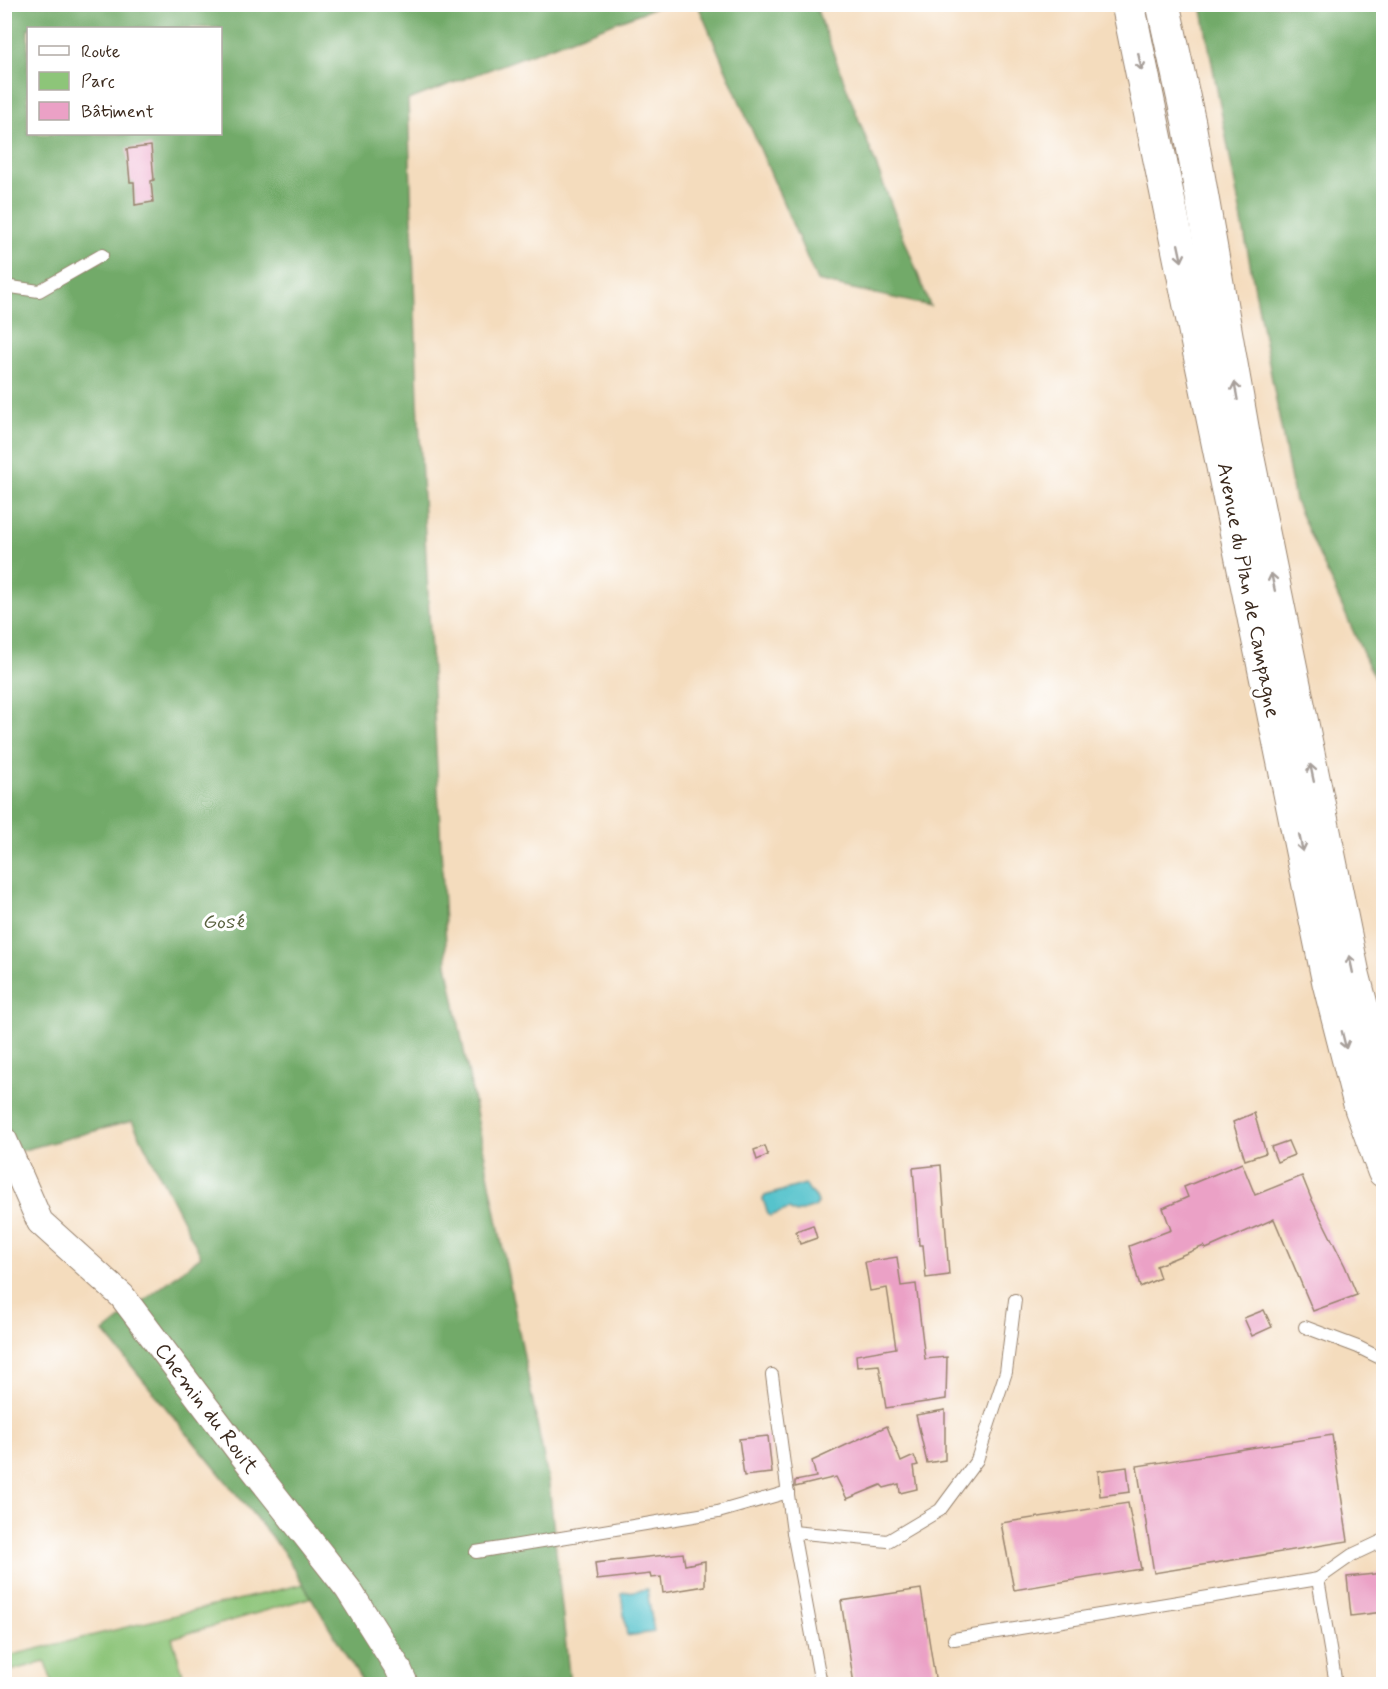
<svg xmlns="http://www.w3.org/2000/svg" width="1388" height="1689" font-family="Mynerve,sans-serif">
  <rect width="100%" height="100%" fill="#fff"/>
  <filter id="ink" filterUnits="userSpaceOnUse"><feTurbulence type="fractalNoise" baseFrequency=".0167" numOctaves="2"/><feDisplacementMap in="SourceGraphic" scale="12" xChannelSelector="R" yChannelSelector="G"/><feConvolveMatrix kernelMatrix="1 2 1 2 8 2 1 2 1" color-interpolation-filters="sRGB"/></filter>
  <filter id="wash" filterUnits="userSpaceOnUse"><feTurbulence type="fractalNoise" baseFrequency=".008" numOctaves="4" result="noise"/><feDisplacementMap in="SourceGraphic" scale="24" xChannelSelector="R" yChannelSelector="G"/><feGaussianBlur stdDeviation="1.35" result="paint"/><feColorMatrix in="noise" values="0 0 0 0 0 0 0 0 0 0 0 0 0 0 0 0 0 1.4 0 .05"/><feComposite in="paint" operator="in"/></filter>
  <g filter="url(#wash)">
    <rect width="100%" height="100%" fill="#f4dcbd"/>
    <polygon fill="#8dc579" stroke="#64784c" stroke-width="1.5" points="303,1584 312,1597 172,1638 186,1684 53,1684 45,1662 5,1672 4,1657"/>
    <g fill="#72aa69" stroke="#566a44" stroke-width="1.5" fill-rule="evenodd">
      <path d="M5 5H662L408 100 418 400 447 964 549 1484 570 1684H364L283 1551 104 1332 201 1256 132 1121 5 1155ZM28 28H220V134H28Z"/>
      <polygon points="698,5 815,5 930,306 817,281"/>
      <polygon points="1201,5 1383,5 1383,698 1295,501"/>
    </g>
    <g fill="#56c3cc" stroke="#487675" stroke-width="1.5">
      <path d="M805 1184C808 1186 808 1190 811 1192 815 1196 817 1197 818 1203L815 1207 796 1213 789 1209 770 1216 768 1214 763 1199 765 1196Z"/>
      <polygon points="647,1589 654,1632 627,1636 621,1593"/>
    </g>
    <g id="blocks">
      <g fill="#eba1c6">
        <polygon points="151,146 154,180 151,181 153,202 135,205 134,182 130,182 127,149"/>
        <polygon points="1254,1113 1266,1153 1245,1160 1233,1122"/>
        <polygon points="1288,1141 1294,1155 1277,1162 1271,1147"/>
        <polygon points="765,1146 768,1155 757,1160 754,1150"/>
        <polygon points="1242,1163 1255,1195 1302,1176 1311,1198 1345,1266 1357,1295 1313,1311 1274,1219 1206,1249 1204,1246 1156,1266 1160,1278 1140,1287 1129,1246 1171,1230 1163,1208 1188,1197 1184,1187"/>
        <polygon points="941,1165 949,1275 926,1278 923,1245 919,1245 913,1168"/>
        <polygon points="813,1225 817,1238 800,1244 796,1231"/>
        <polygon points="897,1257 901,1286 916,1284 925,1359 947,1357 946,1399 886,1408 879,1365 857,1367 856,1355 896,1348 887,1288 870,1291 865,1262"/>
        <polygon points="1264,1310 1272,1327 1252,1336 1244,1318"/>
        <polygon points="945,1410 945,1460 927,1463 916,1415"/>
        <polygon points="887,1426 901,1462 914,1456 918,1465 914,1466 917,1489 900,1493 899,1484 884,1488 881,1485 847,1499 836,1477 795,1487 795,1481 816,1477 812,1461"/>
        <polygon points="1332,1435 1348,1541 1154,1573 1137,1466"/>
        <polygon points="768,1436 772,1473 744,1476 739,1439"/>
        <polygon points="1127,1467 1130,1492 1100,1496 1098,1471"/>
        <polygon points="1128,1503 1141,1569 1014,1590 1001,1523"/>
        <polygon points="683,1553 685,1565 705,1561 705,1586 663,1593 661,1577 651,1578 650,1574 597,1580 595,1563"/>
        <polygon points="1383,1573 1383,1612 1351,1616 1347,1577"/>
        <polygon points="921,1589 936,1684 854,1684 841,1601"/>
        <polygon points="635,1678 637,1684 617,1684"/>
      </g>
    </g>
  </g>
  <g filter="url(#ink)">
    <use href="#blocks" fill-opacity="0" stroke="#98836e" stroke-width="1.5"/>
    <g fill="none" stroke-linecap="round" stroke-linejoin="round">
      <defs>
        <g id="service">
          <polyline points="4,286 39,291 102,255"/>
          <polyline points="1305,1327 1358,1347 1384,1360"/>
          <polyline points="772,1375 793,1532 821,1684"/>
          <polyline points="793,1532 888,1541 940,1510 977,1460 1006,1372 1015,1300"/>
          <polyline points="476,1552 718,1512 788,1492"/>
          <polyline points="1318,1579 1352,1555 1384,1540"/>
          <polyline points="954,1639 1318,1579 1336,1684"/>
        </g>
        <polyline id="minor" points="4,1140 40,1222 122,1296 237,1448 348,1589 398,1668 405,1684"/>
        <g id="secondary">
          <polyline points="1128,4 1329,983 1361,1108 1384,1171"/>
          <polyline points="1163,4 1189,123 1245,444 1353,974 1384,1093"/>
        </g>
      </defs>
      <use href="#service" stroke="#98836e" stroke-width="14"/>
      <use href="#minor" stroke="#98836e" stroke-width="28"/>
      <use href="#secondary" stroke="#98836e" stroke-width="35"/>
      <use href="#service" stroke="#fff" stroke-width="12"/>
      <use href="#minor" stroke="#fff" stroke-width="26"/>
      <use href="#secondary" stroke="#fff" stroke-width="33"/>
    </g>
    <defs><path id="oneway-shaft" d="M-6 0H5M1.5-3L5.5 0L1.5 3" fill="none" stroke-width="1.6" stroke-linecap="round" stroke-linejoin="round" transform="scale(1.5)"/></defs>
    <g stroke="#a79f9a">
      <use href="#oneway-shaft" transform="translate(1140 62) rotate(78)"/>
      <use href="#oneway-shaft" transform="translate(1180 253) rotate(78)"/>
      <use href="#oneway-shaft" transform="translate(1236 391) rotate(-100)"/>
      <use href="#oneway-shaft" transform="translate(1273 582) rotate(-102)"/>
      <use href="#oneway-shaft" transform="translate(1312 773) rotate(-102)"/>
      <use href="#oneway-shaft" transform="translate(1301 843) rotate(78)"/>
      <use href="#oneway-shaft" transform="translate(1351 964) rotate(-102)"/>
      <use href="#oneway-shaft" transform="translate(1344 1040) rotate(76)"/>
    </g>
  </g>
  <g text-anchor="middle" stroke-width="6" stroke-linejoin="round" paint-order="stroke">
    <g font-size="21" fill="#3b2a1e" stroke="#fff">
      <text transform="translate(1249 590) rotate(79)" y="7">Avenue du Plan de Campagne</text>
      <text transform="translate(207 1408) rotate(53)" y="7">Chemin du Rouit</text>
    </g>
    <g font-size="21" fill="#58603e" stroke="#fff">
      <text x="224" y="928">Gosé</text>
    </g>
  </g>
  <rect width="1388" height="1689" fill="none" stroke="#fff" stroke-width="24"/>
  <rect x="27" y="27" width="195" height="108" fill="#ffffff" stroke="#b1aaa5" stroke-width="1.5"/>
  <rect x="39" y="46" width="30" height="9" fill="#ffffff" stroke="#b1aaa5" stroke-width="1.5"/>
  <text x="81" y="57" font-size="18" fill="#3b2a1e">Route</text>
  <rect x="39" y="72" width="30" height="18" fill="#8dc579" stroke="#b1aaa5" stroke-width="1.5"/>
  <text x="81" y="87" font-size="18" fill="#3b2a1e">Parc</text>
  <rect x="39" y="102" width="30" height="18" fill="#eba1c6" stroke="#b1aaa5" stroke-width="1.5"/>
  <text x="81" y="117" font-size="18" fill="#3b2a1e">Bâtiment</text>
</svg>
